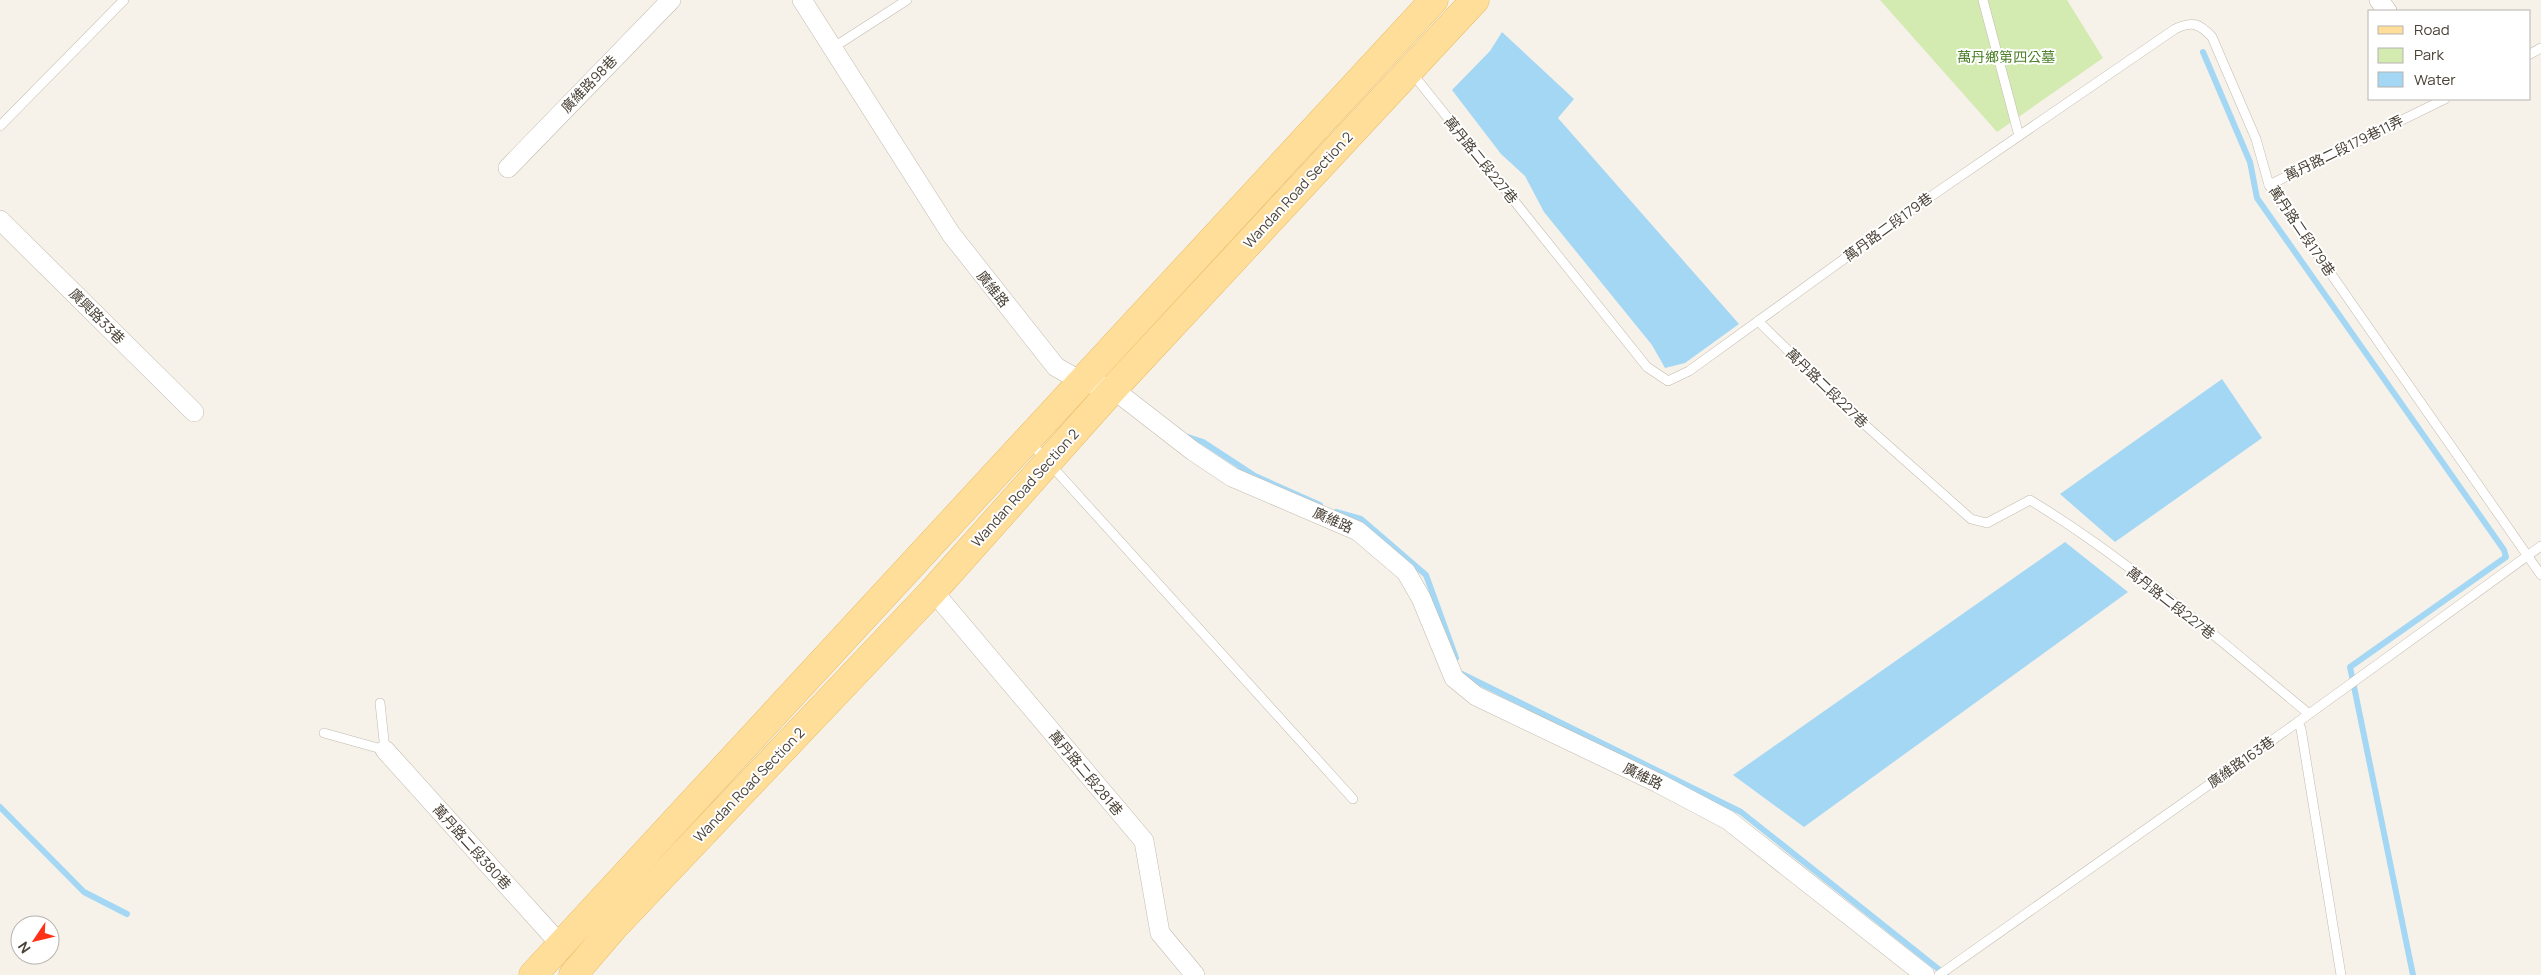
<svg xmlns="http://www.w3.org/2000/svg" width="2541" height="975" font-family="Manrope,'Noto Sans TC',sans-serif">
  <rect width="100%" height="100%" fill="#f6f2ea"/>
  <polygon fill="#d3ebb1" points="1880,0 2067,0 2103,58 1997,132"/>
  <g fill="#a4d7f4">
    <polygon points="1502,32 1574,99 1558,118 1739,324 1685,363 1665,368 1652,345 1544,212 1525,176 1501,154 1452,90 1490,51"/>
    <polygon points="2222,379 2262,438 2115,542 2060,494"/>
    <polygon points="2065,542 2128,592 1804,827 1733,775"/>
  </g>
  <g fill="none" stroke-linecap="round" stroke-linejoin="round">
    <g stroke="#a4d7f4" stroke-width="6">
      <polyline points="2203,52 2250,162 2257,198 2504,550 2506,557 2350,667 2413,975"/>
      <polyline points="1188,437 1203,442 1255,476 1320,505"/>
      <polyline points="1336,512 1361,519 1426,575 1456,658"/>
      <polyline points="1462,674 1741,812 1946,975"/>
      <polyline points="0,807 84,892 127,914"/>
    </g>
    <defs>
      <g id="lane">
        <polyline points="1983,0 2019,136"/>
        <polyline points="831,49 907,0"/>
        <polyline points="2530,54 2541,48"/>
        <path d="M1412 73 1647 367 1668 381 1689 371 1927 199 2175 29C2192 21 2199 23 2212 37L2256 139 2269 185 2541 575"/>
        <polyline points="0,126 124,0"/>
        <polyline points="2269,185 2445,99"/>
        <path d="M1758 321 1855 416 1971 519 1987 523 2030 500C2129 560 2218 639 2308 713"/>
        <polyline points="1029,441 1353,799"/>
        <polyline points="2298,722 2301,729 2341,975"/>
        <polyline points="324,733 385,750 380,703"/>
        <polyline points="1939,975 2298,722 2541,546"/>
      </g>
      <g id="street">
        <polyline points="802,0 951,234 1056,367 1081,381 1113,389 1193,451 1232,477 1358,531 1406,572 1421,598 1454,678 1476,696 1658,783 1728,820 1925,975"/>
        <polyline points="2379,0 2387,11"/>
        <polyline points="508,168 671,0"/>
        <polyline points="0,220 194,412"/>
        <polyline points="933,591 1144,841 1160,933 1195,975"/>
        <polyline points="385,750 560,944"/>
      </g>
      <g id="primary">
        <polyline points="533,975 1434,0"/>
        <polyline points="573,975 614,927 933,591 1113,389 1475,0"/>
      </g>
    </defs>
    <use href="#lane" stroke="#c2b9ac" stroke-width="10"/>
    <use href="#street" stroke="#c2b9ac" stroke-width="20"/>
    <use href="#primary" stroke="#eabd64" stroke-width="29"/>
    <use href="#lane" stroke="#fff" stroke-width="9"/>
    <use href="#street" stroke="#fff" stroke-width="19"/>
    <use href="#primary" stroke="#ffde9a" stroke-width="28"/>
  </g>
  <g text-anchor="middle" stroke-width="4" stroke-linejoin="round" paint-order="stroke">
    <g font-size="14" fill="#4c8027" stroke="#fff">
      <text x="2006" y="62">萬丹鄉第四公墓</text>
    </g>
    <g font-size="14" fill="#4a4237" stroke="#fff">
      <text transform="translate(589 84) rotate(-46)" y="5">廣維路98巷</text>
      <text transform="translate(2344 148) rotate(-26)" y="5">萬丹路二段179巷11弄</text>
      <text transform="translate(1481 160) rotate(51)" y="5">萬丹路二段227巷</text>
      <text transform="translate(1298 190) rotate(-47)" y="5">Wandan Road Section 2</text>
      <text transform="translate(1888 227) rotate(-36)" y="5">萬丹路二段179巷</text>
      <text transform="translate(2302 231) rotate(56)" y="5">萬丹路二段179巷</text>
      <text transform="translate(993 289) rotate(51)" y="5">廣維路</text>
      <text transform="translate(97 316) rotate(45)" y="5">廣興路33巷</text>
      <text transform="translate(1827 388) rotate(44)" y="5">萬丹路二段227巷</text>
      <text transform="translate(1025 488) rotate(-48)" y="5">Wandan Road Section 2</text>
      <text transform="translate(1333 520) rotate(24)" y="5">廣維路</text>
      <text transform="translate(2171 603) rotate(38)" y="5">萬丹路二段227巷</text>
      <text transform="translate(2241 762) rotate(-35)" y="5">廣維路163巷</text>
      <text transform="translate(1086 773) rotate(50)" y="5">萬丹路二段281巷</text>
      <text transform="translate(1643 776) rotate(26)" y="5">廣維路</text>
      <text transform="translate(749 785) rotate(-46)" y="5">Wandan Road Section 2</text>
      <text transform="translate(472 847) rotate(48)" y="5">萬丹路二段380巷</text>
    </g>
  </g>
  <rect x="2368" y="10" width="162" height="90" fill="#ffffff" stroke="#b7b3af"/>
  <rect x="2378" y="26" width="25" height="8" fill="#ffde9a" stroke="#b7b3af"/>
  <text x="2414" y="35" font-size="15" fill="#4a4237">Road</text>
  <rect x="2378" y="48" width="25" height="15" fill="#d3ebb1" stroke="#b7b3af"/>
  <text x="2414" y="60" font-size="15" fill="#4a4237">Park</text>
  <rect x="2378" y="72" width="25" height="15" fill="#a4d7f4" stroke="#b7b3af"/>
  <text x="2414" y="85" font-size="15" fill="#4a4237">Water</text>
  <g transform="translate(35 940) rotate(235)"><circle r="24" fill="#ffffff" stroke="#b7b3af"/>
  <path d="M0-4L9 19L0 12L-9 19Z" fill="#ff3218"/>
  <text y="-8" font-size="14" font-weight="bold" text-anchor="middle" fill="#4a4237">N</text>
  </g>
</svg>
